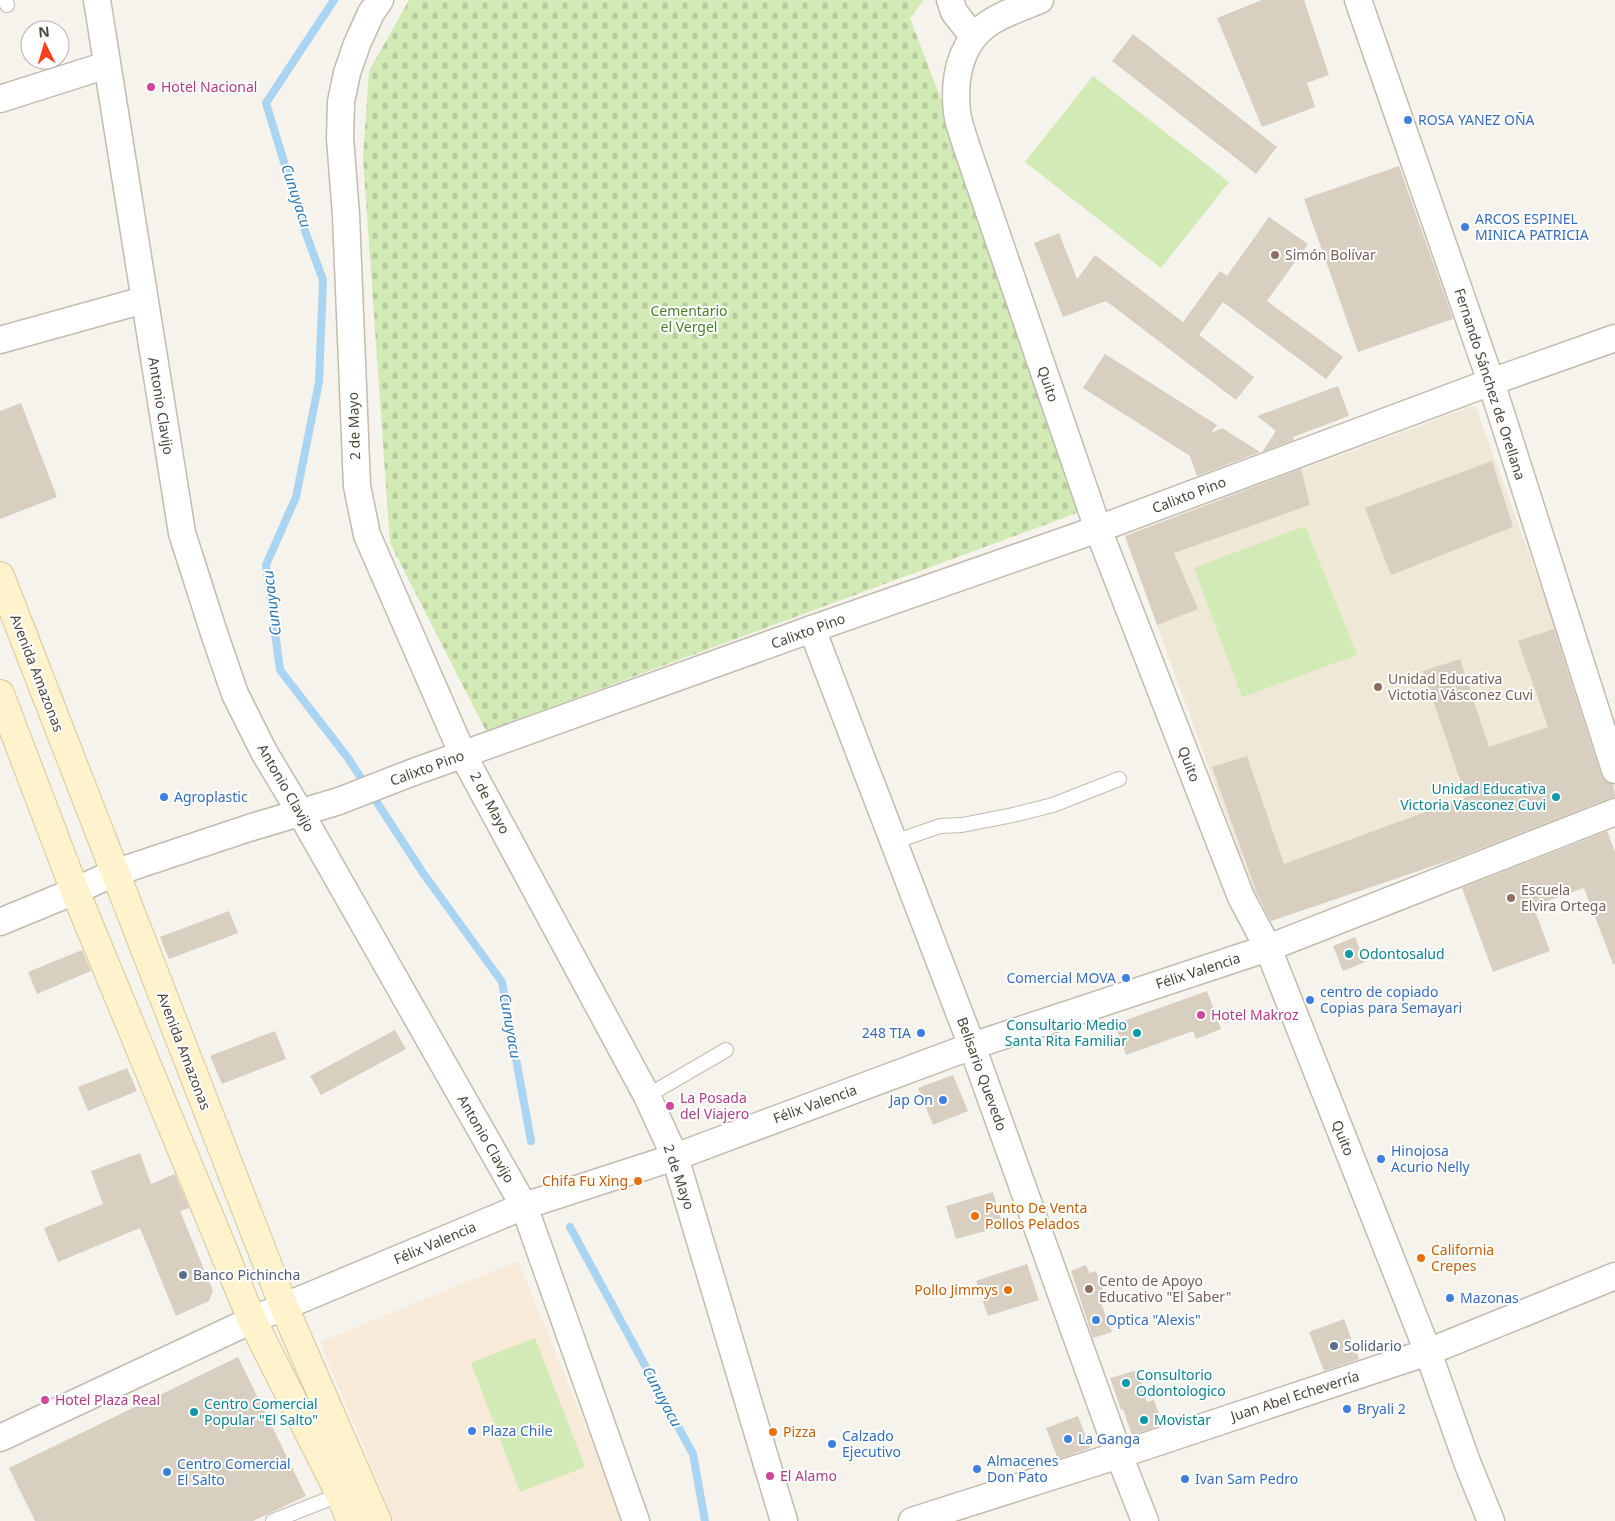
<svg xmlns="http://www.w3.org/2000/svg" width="1615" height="1521" font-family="'Noto Sans',sans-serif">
  <defs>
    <pattern id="cemetery-stones" width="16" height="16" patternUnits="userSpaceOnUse" patternTransform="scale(1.25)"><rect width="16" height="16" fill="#d2eab5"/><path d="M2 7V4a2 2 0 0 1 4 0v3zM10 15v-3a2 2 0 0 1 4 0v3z" fill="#b6ca9c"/></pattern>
  </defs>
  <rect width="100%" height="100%" fill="#f6f3ec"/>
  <polygon fill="#f7ead8" points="518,1261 624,1521 394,1521 320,1342"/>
  <polygon fill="#efe8d6" points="1475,405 1615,791 1615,803 1265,923 1125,536"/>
  <polygon fill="url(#cemetery-stones)" points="409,0 924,0 910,18 1096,506 486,731 390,543 363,158 369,71"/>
  <g fill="#d2eab5">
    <polygon points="1093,76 1229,182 1161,268 1025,162"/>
    <polygon points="1305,526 1357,655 1242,697 1194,568"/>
    <polygon points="535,1338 585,1467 520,1492 471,1363"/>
  </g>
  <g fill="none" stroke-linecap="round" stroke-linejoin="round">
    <g stroke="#a9d4f2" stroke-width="8">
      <polyline points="334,0 266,103 305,231 323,280 319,382 296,497 266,565 280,670 348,758 423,873 502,982 531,1141"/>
      <polyline points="570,1227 693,1454 705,1521"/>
    </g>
  </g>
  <g fill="#d8cfc1">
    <polygon points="1262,0 1304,0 1329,75 1307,83 1315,107 1262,127 1217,18"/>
    <polygon points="1133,34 1277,147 1256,174 1112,61"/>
    <polygon points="1399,166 1453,319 1358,352 1304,199"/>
    <polygon points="1269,217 1308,244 1267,301 1343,357 1326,379 1223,302 1199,335 1254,377 1236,400 1106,301 1063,317 1034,243 1059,233 1077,279 1095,255 1183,322 1220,271 1227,276"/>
    <polygon points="1105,354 1217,425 1211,433 1222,428 1260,452 1197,476 1190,456 1083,388"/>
    <polygon points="1338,386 1349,416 1293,437 1294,440 1262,452 1276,431 1257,416"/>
    <polygon points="21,403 57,497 0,519 0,411"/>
    <polygon points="1492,461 1513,527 1391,575 1365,508"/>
    <polygon points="1301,469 1310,505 1174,553 1198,609 1157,625 1125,536"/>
    <polygon points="1554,629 1601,775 1605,781 1613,785 1615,797 1610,798 1451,860 1271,921 1257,894 1212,767 1247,756 1284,864 1466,797 1423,671 1460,659 1489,747 1548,727 1518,641"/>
    <polygon points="1607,831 1615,852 1615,964 1613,964 1584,888 1533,906 1550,951 1493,972 1462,888"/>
    <polygon points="229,911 238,933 169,959 160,937"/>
    <polygon points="1355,937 1365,962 1343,971 1333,946"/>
    <polygon points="82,950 91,971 37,994 28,972"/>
    <polygon points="1207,991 1221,1029 1196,1039 1193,1031 1126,1055 1115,1024"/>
    <polygon points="395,1030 406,1049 321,1095 310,1076"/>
    <polygon points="275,1031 286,1059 222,1084 210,1056"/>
    <polygon points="127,1068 137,1091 88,1111 78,1087"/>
    <polygon points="953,1075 968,1111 933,1125 918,1088"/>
    <polygon points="140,1153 151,1184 175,1174 189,1208 180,1211 213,1291 209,1301 176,1316 140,1228 58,1262 44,1228 103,1204 91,1171"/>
    <polygon points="993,1192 1003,1226 956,1239 946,1206"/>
    <polygon points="1027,1264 1039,1300 988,1316 976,1281"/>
    <polygon points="1086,1265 1089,1273 1096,1271 1106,1299 1100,1301 1112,1332 1093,1338 1071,1271"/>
    <polygon points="1344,1319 1359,1359 1324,1371 1309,1332"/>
    <polygon points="238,1357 306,1496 253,1521 35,1521 9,1468"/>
    <polygon points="1138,1370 1147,1402 1154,1400 1163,1425 1132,1435 1123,1409 1121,1410 1110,1378"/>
    <polygon points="1078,1416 1090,1448 1058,1459 1046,1428"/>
  </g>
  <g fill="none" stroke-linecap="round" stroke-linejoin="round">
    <defs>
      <g id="lane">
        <polyline points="5,0 7,5"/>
        <polyline points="894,842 940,826 962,825 1013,815 1053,805 1119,779"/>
        <polyline points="647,1096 726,1050"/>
        <polyline points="273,1521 344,1493"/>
      </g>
      <g id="street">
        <polyline points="97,0 182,533 214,633 235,694 264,752 300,812 524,1206 636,1521"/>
        <polyline points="380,0 371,13 357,44 347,73 341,102 340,138 346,215 357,486 367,535 463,755 647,1096 675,1157 784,1521"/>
        <polyline points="950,0 954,12 973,36"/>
        <path d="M1040 0C1025 6 1008 12 994 20 961 39 953 76 957 112 958 123 963 134 966 145L1098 529 1241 897 1268 948 1428 1352 1467 1462 1491 1521"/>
        <polyline points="1358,0 1491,382 1615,770"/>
        <polyline points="0,99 107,65"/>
        <polyline points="0,340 144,300"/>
        <polyline points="812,629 972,1046 1119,1455 1145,1521"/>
        <polyline points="0,922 75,891 114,873 249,828 339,801 411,773 812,629 1098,529 1491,382 1615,338"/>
        <polyline points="0,1438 252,1320 524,1206 675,1157 972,1046 1268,948 1615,812"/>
        <polyline points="912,1521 1119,1455 1428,1352 1615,1276"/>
      </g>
      <g id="secondary">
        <polyline points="0,576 284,1307 377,1521"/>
        <polyline points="0,694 75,891 252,1320 340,1494 351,1521"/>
      </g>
    </defs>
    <use href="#lane" stroke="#c2bbae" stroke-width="16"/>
    <use href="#street" stroke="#c2bbae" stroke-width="29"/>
    <use href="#secondary" stroke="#d6c79b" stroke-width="30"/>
    <use href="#lane" stroke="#fff" stroke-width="14"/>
    <use href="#street" stroke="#fff" stroke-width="26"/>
    <use href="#secondary" stroke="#fff3cd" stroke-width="28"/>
  </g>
  <g fill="#d1479c" stroke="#fff" stroke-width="2">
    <circle cx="151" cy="87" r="5"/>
    <circle cx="1201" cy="1015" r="5"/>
    <circle cx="670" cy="1106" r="5"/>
    <circle cx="45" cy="1400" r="5"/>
    <circle cx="770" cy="1476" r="5"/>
  </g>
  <g fill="#3f7fe0" stroke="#fff" stroke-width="2">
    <circle cx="1408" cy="120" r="5"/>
    <circle cx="1465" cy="227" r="5"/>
    <circle cx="164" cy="797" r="5"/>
    <circle cx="1126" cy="978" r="5"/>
    <circle cx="1310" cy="1000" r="5"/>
    <circle cx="921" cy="1033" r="5"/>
    <circle cx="943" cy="1100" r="5"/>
    <circle cx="1381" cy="1159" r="5"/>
    <circle cx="1450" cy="1298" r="5"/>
    <circle cx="1096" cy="1320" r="5"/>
    <circle cx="1347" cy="1409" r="5"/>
    <circle cx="472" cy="1431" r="5"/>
    <circle cx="1068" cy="1439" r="5"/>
    <circle cx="832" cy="1444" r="5"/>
    <circle cx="977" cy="1469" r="5"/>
    <circle cx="167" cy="1472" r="5"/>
    <circle cx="1185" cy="1479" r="5"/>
  </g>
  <g fill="#8d6e63" stroke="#fff" stroke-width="2">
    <circle cx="1275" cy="255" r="5"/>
    <circle cx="1378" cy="687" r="5"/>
    <circle cx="1511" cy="898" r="5"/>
    <circle cx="1089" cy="1289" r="5"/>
  </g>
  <g fill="#0f9aa8" stroke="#fff" stroke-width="2">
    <circle cx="1556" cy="797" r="5"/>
    <circle cx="1349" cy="954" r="5"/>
    <circle cx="1137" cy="1033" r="5"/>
    <circle cx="1126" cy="1383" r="5"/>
    <circle cx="194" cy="1412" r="5"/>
    <circle cx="1144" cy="1420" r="5"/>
  </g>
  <g fill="#e8710a" stroke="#fff" stroke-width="2">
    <circle cx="638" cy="1181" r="5"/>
    <circle cx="975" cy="1216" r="5"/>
    <circle cx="1421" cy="1258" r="5"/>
    <circle cx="1008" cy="1290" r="5"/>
    <circle cx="773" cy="1432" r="5"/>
  </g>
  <g fill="#5c6f8a" stroke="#fff" stroke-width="2">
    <circle cx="183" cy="1275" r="5"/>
    <circle cx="1334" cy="1346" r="5"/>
  </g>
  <g text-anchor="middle" stroke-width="4" stroke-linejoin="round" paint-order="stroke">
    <g font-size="14" fill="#b23c85" stroke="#fff" text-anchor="start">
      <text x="161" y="92">Hotel Nacional</text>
      <text x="1211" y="1020">Hotel Makroz</text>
      <text x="680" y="1103">La Posada<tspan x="680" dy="16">del Viajero</tspan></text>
      <text x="55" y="1405">Hotel Plaza Real</text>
      <text x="780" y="1481">El Alamo</text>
    </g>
    <g font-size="14" fill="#366cbe" stroke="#fff" text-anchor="start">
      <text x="1418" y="125">ROSA YANEZ OÑA</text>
      <text x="1475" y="224">ARCOS ESPINEL<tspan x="1475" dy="16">MINICA PATRICIA</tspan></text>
      <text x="174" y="802">Agroplastic</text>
      <text x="1116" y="983" text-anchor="end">Comercial MOVA</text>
      <text x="1320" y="997">centro de copiado<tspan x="1320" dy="16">Copias para Semayari</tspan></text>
      <text x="911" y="1038" text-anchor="end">248 TIA</text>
      <text x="933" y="1105" text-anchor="end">Jap On</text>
      <text x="1391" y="1156">Hinojosa<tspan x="1391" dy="16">Acurio Nelly</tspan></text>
      <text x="1460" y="1303">Mazonas</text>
      <text x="1106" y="1325">Optica "Alexis"</text>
      <text x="1357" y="1414">Bryali 2</text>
      <text x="482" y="1436">Plaza Chile</text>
      <text x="842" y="1441">Calzado<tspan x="842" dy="16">Ejecutivo</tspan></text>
      <text x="1078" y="1444">La Ganga</text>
      <text x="987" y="1466">Almacenes<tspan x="987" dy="16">Don Pato</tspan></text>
      <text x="177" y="1469">Centro Comercial<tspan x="177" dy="16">El Salto</tspan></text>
      <text x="1195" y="1484">Ivan Sam Pedro</text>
    </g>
    <g font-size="14" fill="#785e54" stroke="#fff" text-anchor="start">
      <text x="1285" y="260">Simón Bolívar</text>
      <text x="1388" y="684">Unidad Educativa<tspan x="1388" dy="16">Victotia Vásconez Cuvi</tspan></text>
      <text x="1521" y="895">Escuela<tspan x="1521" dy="16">Elvira Ortega</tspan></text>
      <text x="1099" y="1286">Cento de Apoyo<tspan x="1099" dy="16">Educativo "El Saber"</tspan></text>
    </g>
    <g font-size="14" fill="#4a7f2a" stroke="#fff">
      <text x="689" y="316">Cementario<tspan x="689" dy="16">el Vergel</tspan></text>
    </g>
    <g font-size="14" fill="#4b4439" stroke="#fff">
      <text transform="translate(1048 384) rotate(71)" y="5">Quito</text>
      <text transform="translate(1490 384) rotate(72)" y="5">Fernando Sánchez de Orellana</text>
      <text transform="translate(161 406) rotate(81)" y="5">Antonio Clavijo</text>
      <text transform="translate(354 426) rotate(-92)" y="5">2 de Mayo</text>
      <text transform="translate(1189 495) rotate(-21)" y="5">Calixto Pino</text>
      <text transform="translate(808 631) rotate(-20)" y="5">Calixto Pino</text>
      <text transform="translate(37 673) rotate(69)" y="5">Avenida Amazonas</text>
      <text transform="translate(1189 764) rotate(69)" y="5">Quito</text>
      <text transform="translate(427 768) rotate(-20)" y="5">Calixto Pino</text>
      <text transform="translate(286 788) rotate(60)" y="5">Antonio Clavijo</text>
      <text transform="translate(490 803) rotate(62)" y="5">2 de Mayo</text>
      <text transform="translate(1198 971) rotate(-18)" y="5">Félix Valencia</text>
      <text transform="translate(184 1051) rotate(69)" y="5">Avenida Amazonas</text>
      <text transform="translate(982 1074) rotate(70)" y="5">Belisario Quevedo</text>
      <text transform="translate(815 1104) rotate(-20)" y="5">Félix Valencia</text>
      <text transform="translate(1343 1138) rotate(68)" y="5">Quito</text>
      <text transform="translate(486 1139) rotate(60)" y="5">Antonio Clavijo</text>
      <text transform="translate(679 1177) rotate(71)" y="5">2 de Mayo</text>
      <text transform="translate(435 1243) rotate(-23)" y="5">Félix Valencia</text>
      <text transform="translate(1295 1396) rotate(-18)" y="5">Juan Abel Echeverría</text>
    </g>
    <g font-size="14" fill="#0d838f" stroke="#fff" text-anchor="start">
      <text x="1546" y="794" text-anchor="end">Unidad Educativa<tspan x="1546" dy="16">Victoria Vasconez Cuvi</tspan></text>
      <text x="1359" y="959">Odontosalud</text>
      <text x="1127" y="1030" text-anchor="end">Consultario Medio<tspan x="1127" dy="16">Santa Rita Familiar</tspan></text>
      <text x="1136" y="1380">Consultorio<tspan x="1136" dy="16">Odontologico</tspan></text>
      <text x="204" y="1409">Centro Comercial<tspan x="204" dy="16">Popular "El Salto"</tspan></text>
      <text x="1154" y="1425">Movistar</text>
    </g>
    <g font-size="14" fill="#c56008" stroke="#fff" text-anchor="start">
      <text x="628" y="1186" text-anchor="end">Chifa Fu Xing</text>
      <text x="985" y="1213">Punto De Venta<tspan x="985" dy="16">Pollos Pelados</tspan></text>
      <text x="1431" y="1255">California<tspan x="1431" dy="16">Crepes</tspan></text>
      <text x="998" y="1295" text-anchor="end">Pollo Jimmys</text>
      <text x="783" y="1437">Pizza</text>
    </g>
    <g font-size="14" fill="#4e5e75" stroke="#fff" text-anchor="start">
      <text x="193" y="1280">Banco Pichincha</text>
      <text x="1344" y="1351">Solidario</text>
    </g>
    <g font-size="15" font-style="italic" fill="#2e7ab2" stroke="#fff">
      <text transform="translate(296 196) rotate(72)" y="5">Cunuyacu</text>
      <text transform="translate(272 603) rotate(-97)" y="5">Cunuyacu</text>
      <text transform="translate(510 1026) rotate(80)" y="5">Cunuyacu</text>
      <text transform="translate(662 1397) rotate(62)" y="5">Cunuyacu</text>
    </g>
  </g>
  <g transform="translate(45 45) rotate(355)"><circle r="24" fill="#ffffff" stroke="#b7b4b0"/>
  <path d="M0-4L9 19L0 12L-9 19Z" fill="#fc3f1d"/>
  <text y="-8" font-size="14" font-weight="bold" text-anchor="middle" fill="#4b4439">N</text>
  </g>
</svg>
